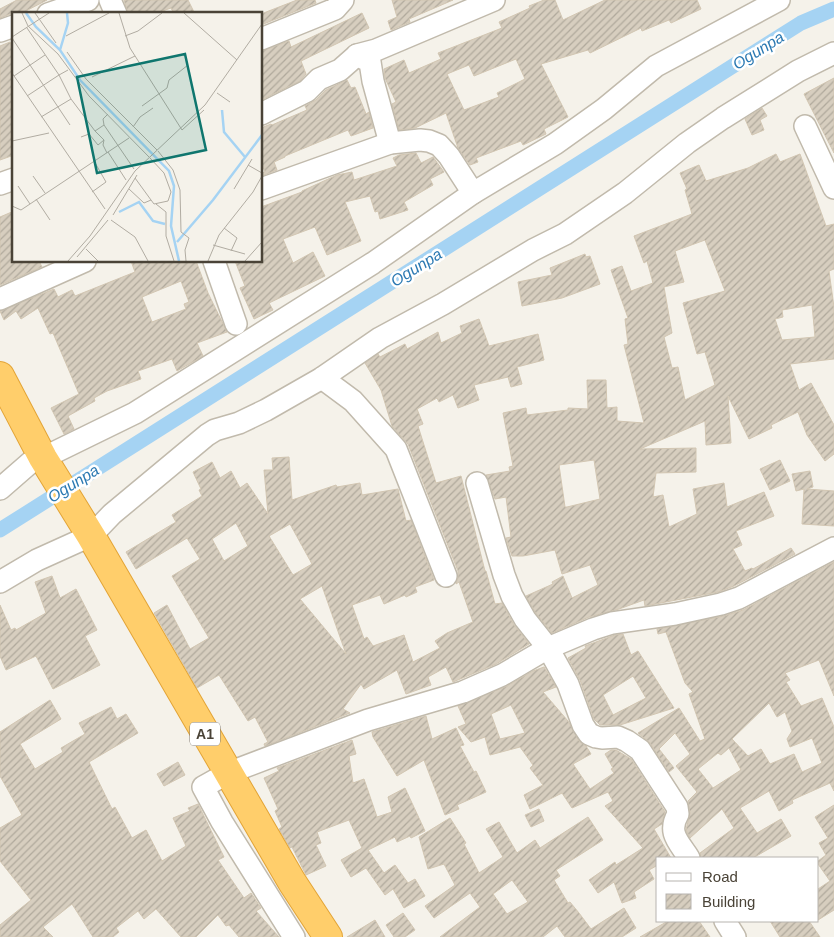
<svg xmlns="http://www.w3.org/2000/svg" width="834" height="937" font-family="Helvetica,sans-serif">
  <defs>
    <pattern id="building-hatch" width="6" height="6" patternUnits="userSpaceOnUse" patternTransform="scale(1.25)"><rect width="6" height="6" fill="#d7cebf"/><path d="M-1 1l2-2M0 6l6-6M5 7l2-2" fill="none" stroke="#b0a99c"/></pattern>
  </defs>
  <rect width="100%" height="100%" fill="#f5f2ea"/>
  <g fill="none" stroke-linecap="round" stroke-linejoin="round">
    <polyline stroke="#a5d3f3" stroke-width="15" points="0,530 801,23 834,9"/>
  </g>
  <g fill="url(#building-hatch)" stroke="#d2c6b2" fill-rule="evenodd">
    <polygon points="17,0 47,0 20,14 10,14 0,18 0,9"/>
    <polygon points="124,0 188,0 195,14 174,14 171,8 154,14 128,14"/>
    <polygon points="297,0 315,0 316,3 261,25 261,14"/>
    <polygon points="392,0 453,0 409,19 410,22 391,30 388,21 397,17"/>
    <path d="M544 0H555L563 20 605 0H697L701 9 671 23 669 20 642 31 641 28 590 53 588 50 541 64 568 117 544 129 546 134 523 145 521 141 476 158 478 162 470 165 458 148 446 113 415 128 399 130 392 104 396 102 385 78 384 69 404 60 409 73 441 59 438 53 502 28 499 22 530 8 529 6ZM516 59 525 79 497 93 499 97 464 110 447 74 469 65 474 76Z"/>
    <polygon points="362,13 369,28 301,61 306,74 300,81 261,100 261,51 289,41 291,47"/>
    <polygon points="10,42 14,53 14,155 0,160 0,46"/>
    <polygon points="834,78 834,153 804,94"/>
    <polygon points="347,80 351,88 355,87 366,114 369,112 373,128 351,136 348,130 285,156 285,157 274,162 277,170 261,176 261,173 265,172 261,162 261,128 271,124 272,125 307,110 305,106 316,100 326,90"/>
    <polygon points="762,108 767,116 760,120 764,130 752,135 745,119"/>
    <polygon points="416,153 421,163 433,157 444,172 430,179 433,185 404,202 408,210 380,219 378,211 375,212 370,196 345,202 361,241 327,255 315,227 283,239 293,263 313,252 325,276 269,303 273,310 254,319 240,288 245,286 235,261 261,261 261,207 302,192 302,191 337,175 352,172 354,180 397,166 393,158 399,155"/>
    <path d="M776 154 780 162 800 154 826 226 834 224V269L829 271 834 307V359L790 364 799 390 811 383 834 425V454L825 461 807 435 798 412 771 425 772 428 749 439 728 396 731 443 706 445 705 421 640 449 696 448V472L656 473 653 497 663 495 669 527 697 514 693 489 724 483 727 507 764 492 774 516 736 531 742 545 733 549 745 571 752 568 753 569 791 548 795 554 734 586 718 592 645 606 644 600 619 609 589 617 552 633 535 612 526 596 553 584 552 582 563 576 572 598 598 585 590 565 562 574 555 550 523 556H512L506 538 511 537 506 497 495 499 486 475 510 471 509 467 513 466 503 413 526 408 527 415 568 410V408L588 409 587 380H606L607 408 617 407V421L644 423 624 345 628 344 625 319 628 318 611 270 622 266 631 291 653 283 647 261 644 263 634 236 692 214 685 190 687 189 680 173 699 165 706 181 748 168ZM705 240 725 291 683 303 697 354 705 352 715 385 685 400 678 367 672 368 664 337 672 333 664 287 684 282 675 251ZM812 305 815 337 782 340 775 319 783 317 782 310ZM594 460 600 499 567 507H565L559 465Z"/>
    <polygon points="14,211 14,261 39,261 42,267 0,285 0,217"/>
    <polygon points="585,254 586,257 590,256 600,284 562,298 522,306 518,282 552,275 550,268"/>
    <path d="M131 261H196L208 293 227 332 197 343 203 356 182 368 177 371 172 359 138 371 141 379 107 391 94 398 95 401 68 416 74 429 64 434 51 408 79 394 53 333 50 334 38 308 21 319 16 311 4 320 0 311 54 289 58 297 72 290 75 296 135 272ZM181 281 189 302 184 304 186 309 152 322 142 297Z"/>
    <path d="M479 319 489 346 538 334 544 360 517 367 522 384 511 387 508 377 474 385 479 400 458 408 453 395 439 402 437 398 417 409 423 424 418 426 436 483 461 476 485 571H486L495 604 502 603 514 625 529 644 496 664 453 682 446 667 428 677 431 685 406 694 397 670 364 689 361 684 343 709 350 713 265 746 264 744 268 742 255 717 248 721 219 675 197 688 154 613 167 605 190 649 209 638 172 576 200 559 187 538 136 569 126 552 176 522 172 515 202 496 199 490 201 489 193 472 212 462 220 478 231 471 240 488 247 483 268 514 264 470H273L272 458 289 457 292 500 336 485 337 487 360 483 362 495 398 489 406 521 411 520 434 580 415 587 417 592 406 597 405 595 384 604 380 595 352 605 364 639 367 637 373 646 404 635 413 662 440 648 435 641 447 633 473 622 459 582 456 584 458 577V571L408 444 392 426 381 390 365 363 378 354 380 357 405 344 407 349 438 332 441 343 462 333 460 326ZM236 523 248 546 224 561 212 539ZM290 524 312 564 293 575 269 536ZM322 586 346 654 300 599Z"/>
    <polygon points="780,460 790,481 770,490 760,469"/>
    <polygon points="810,471 813,487 807,489 834,491 834,526 802,524 804,489 796,491 792,474"/>
    <path d="M834 562V696L819 660 785 673 790 680 786 682 801 706 822 698 834 727V791L830 783 792 800 793 803 779 811 769 791 740 808 757 833 781 819 791 836 753 858H701L700 853 734 828 722 809 690 838 686 830 690 813 688 801 697 792 676 766 690 754 675 733 659 749 674 768 669 772 650 743 638 733 679 708 700 741 705 739 689 694 693 692 685 683 666 632 658 634 657 629 724 616 743 610ZM769 703 777 717 785 712 792 731 787 739 790 747 812 738 822 763 802 772 794 754 770 764 761 749 748 756 732 739ZM729 748 741 770 713 788 698 769 718 753 721 755Z"/>
    <polygon points="52,576 60,598 76,589 97,630 85,636 100,665 53,689 36,656 6,670 0,656 0,605 11,630 15,628 16,630 46,613 35,582"/>
    <path d="M623 634 631 655 638 651 674 708 620 725H600L594 719 580 680 568 658 586 648 585 646 615 635ZM633 676 646 698 613 715 603 695Z"/>
    <path d="M544 667 556 687 543 692 568 721 579 741 586 746 591 754 573 764 590 789 614 773 611 769 613 768 605 754 611 750H616L631 759 665 812 662 824 654 829 671 858H658V865L649 870 654 879 634 892 636 898 622 903 614 882 598 893 589 880 615 862 616 865 643 848 605 806 613 801 608 792 572 808 562 793 530 809 524 795 543 785 530 768 533 765 520 747 490 755 485 737 471 742 458 727 466 724 458 706 507 686 533 671ZM511 705 525 733 500 739 491 714Z"/>
    <polygon points="50,700 61,719 20,744 35,769 63,752 61,748 85,734 79,723 111,707 117,719 126,714 138,733 89,762 112,809 115,807 132,838 146,830 162,861 186,846 173,818 190,811 188,808 198,804 224,857 218,860 244,898 251,893 261,908 256,911 279,937 239,937 229,925 226,926 218,915 196,937 181,937 156,909 144,919 138,911 116,928 119,932 113,937 93,937 72,904 43,927 53,937 0,937 0,925 31,900 0,861 0,828 22,815 0,776 0,732"/>
    <polygon points="426,716 432,739 456,728 464,745 460,746 474,772 476,771 486,792 457,805 459,809 445,815 424,760 397,776 373,737 372,732"/>
    <polygon points="352,740 356,754 349,756 353,783 364,779 377,817 392,812 388,797 405,788 425,831 411,838 410,836 397,842 395,837 368,850 384,873 395,865 408,883 415,879 425,896 404,908 393,889 385,895 366,868 351,877 341,860 362,848 349,820 317,832 321,843 316,845 326,866 306,875 292,847 290,848 279,829 282,827 275,811 278,809 264,778 279,771 277,768"/>
    <polygon points="178,762 185,775 164,786 157,774"/>
    <polygon points="834,805 834,910 818,920 818,889 830,881 818,864 818,861 826,855 819,843 828,838 815,817"/>
    <polygon points="539,809 544,821 531,827 525,815"/>
    <path d="M588 817 603 840 556 870 560 876 554 880 568 903 570 902 579 913 591 929 624 908 636 928 622 937H565L557 926 543 937H440L480 907 470 893 434 918 425 906 455 885 444 864 428 869 419 837 450 818 466 843 464 844 479 873 503 857 486 829 499 822 517 853 535 840 540 848ZM512 880 528 902 507 914 493 894Z"/>
    <polygon points="403,913 415,930 405,937 394,937 386,925"/>
    <polygon points="375,920 385,937 347,937"/>
    <polygon points="668,921 699,921 710,937 640,937"/>
    <polygon points="770,921 809,921 820,937 780,937"/>
  </g>
  <g fill="none" stroke-linecap="round" stroke-linejoin="round">
    <defs>
      <g id="minor">
        <polyline points="110,0 116,14"/>
        <polyline points="48,14 88,0"/>
        <polyline points="0,31 14,26"/>
        <polyline points="261,39 335,9 343,0"/>
        <polyline points="261,114 307,91 319,79 340,70 357,55"/>
        <polyline points="805,126 834,188"/>
        <polyline points="390,143 373,81 370,62 357,55 376,50 494,0"/>
        <polyline points="0,184 14,179"/>
        <polyline points="261,189 390,143 420,140 429,141 439,145 449,156 473,193"/>
        <polyline points="214,261 236,324"/>
        <polyline points="0,299 85,261"/>
        <polyline points="322,378 353,401 396,449 446,576"/>
        <polyline points="43,458 135,413 373,263 473,193 555,144 604,109 656,66 779,0"/>
        <path d="M477 483 504 575 512 596 525 619 548 648 568 684 583 725 589 734 596 737 602 738 618 737 627 741 640 750 677 807 678 814C667 833 679 842 689 858"/>
        <polyline points="0,489 31,462"/>
        <polyline points="91,536 112,514 207,435 215,430 239,423 266,410 322,378 380,338 443,304 533,250 565,234 625,193 687,143 723,118 798,71 834,53"/>
        <polyline points="0,582 37,560 79,541"/>
        <polyline points="725,921 735,937"/>
        <polyline points="294,937 222,822 203,787 228,773 368,720 463,692 502,675 548,648 593,629 612,623 675,614 721,604 739,598 834,548"/>
      </g>
      <polyline id="highway" points="0,376 43,458 91,536 292,882 328,937"/>
    </defs>
    <use href="#minor" stroke="#c1baac" stroke-width="24"/>
    <use href="#highway" stroke="#e3a436" stroke-width="30"/>
    <use href="#minor" stroke="#fff" stroke-width="21"/>
    <use href="#highway" stroke="#ffce6b" stroke-width="28"/>
  </g>
  <g text-anchor="middle" stroke-width="5" stroke-linejoin="round" paint-order="stroke">
    <rect fill="#fff" stroke="#807b73" stroke-width="1" x="190" y="722.5" width="30" height="23" rx="4"/>
    <g font-size="14" font-weight="bold" fill="#4a4337">
      <text x="205" y="739">A1</text>
    </g>
    <g font-size="16" font-style="italic" fill="#2b79b2" stroke="#fff">
      <text transform="translate(758 50) rotate(-32)" y="6">Ogunpa</text>
      <text transform="translate(416 267) rotate(-32)" y="6">Ogunpa</text>
      <text transform="translate(73 483) rotate(-32)" y="6">Ogunpa</text>
    </g>
  </g>
  <g transform="translate(12 12)">
    <rect width="250" height="250" fill="#f5f2ea"/>
    <path fill="none" stroke="#a5d3f3" stroke-width="2.5" d="M14 1 24 15 48 38 68 68 157 159 162 174 159 214 167 249M48 38 56 11 55 1M210 98 212 120 233 145M107 200 127 190 141 209 153 212M165 230 201 188 250 123"/>
    <path fill="none" stroke="#b1aca2" stroke-width="1" d="M10 1 16 14 46 42 77 84 137 145M23 1 44 31M107 1 118 36 170 118 192 98M172 1 225 48M15 16 47 63 15 84M54 24 97 1M113 24 126 19 150 1M0 25 37 1M0 26 58 113M55 40 74 67 145 138M56 58 47 63 59 87M0 61 93 197M2 64 33 43M80 65 123 44M205 81 218 90M130 94 155 76 157 68 176 53M96 102 91 107 92 113 122 157M29 105 59 87 83 119 92 113M121 115 128 105 141 96M83 119 92 128 91 133 95 141M69 125 77 122 86 133 92 128M0 129 37 121M146 139 161 158 168 178 169 220 177 226 173 238 174 249M96 140 114 168M138 146 152 161 159 180 156 189 142 192 139 188M236 153 250 161M21 164 33 181M6 174 18 192M117 177 132 191 139 188 123 166M222 177 240 147M80 180 94 170 82 149M24 187 38 208M144 192 154 200V224L162 249M0 194 9 198 117 126M101 203 125 163M99 208 123 225 136 249M212 216 225 226 219 239M201 233 233 242M74 237 86 249M65 245 96 208M56 249 78 224 123 159 193 93 250 12M196 249 207 223 241 180 250 164M233 249 250 230"/>
    <path fill="#0f766e" fill-opacity="0.15" stroke="#0f766e" stroke-width="2.5" d="M173 42 194 138 85 161 65 65Z"/>
    <rect width="250" height="250" fill="none" stroke="#4a4337" stroke-width="2.5"/>
  </g>
  <rect x="656" y="857" width="162" height="65" fill="#ffffff" stroke="#b7b4af"/>
  <rect x="666" y="873" width="25" height="8" fill="#ffffff" stroke="#b7b4af"/>
  <text x="702" y="882" font-size="15" fill="#4a4337">Road</text>
  <rect x="666" y="894" width="25" height="15" fill="url(#building-hatch)" stroke="#b7b4af"/>
  <text x="702" y="907" font-size="15" fill="#4a4337">Building</text>
</svg>
